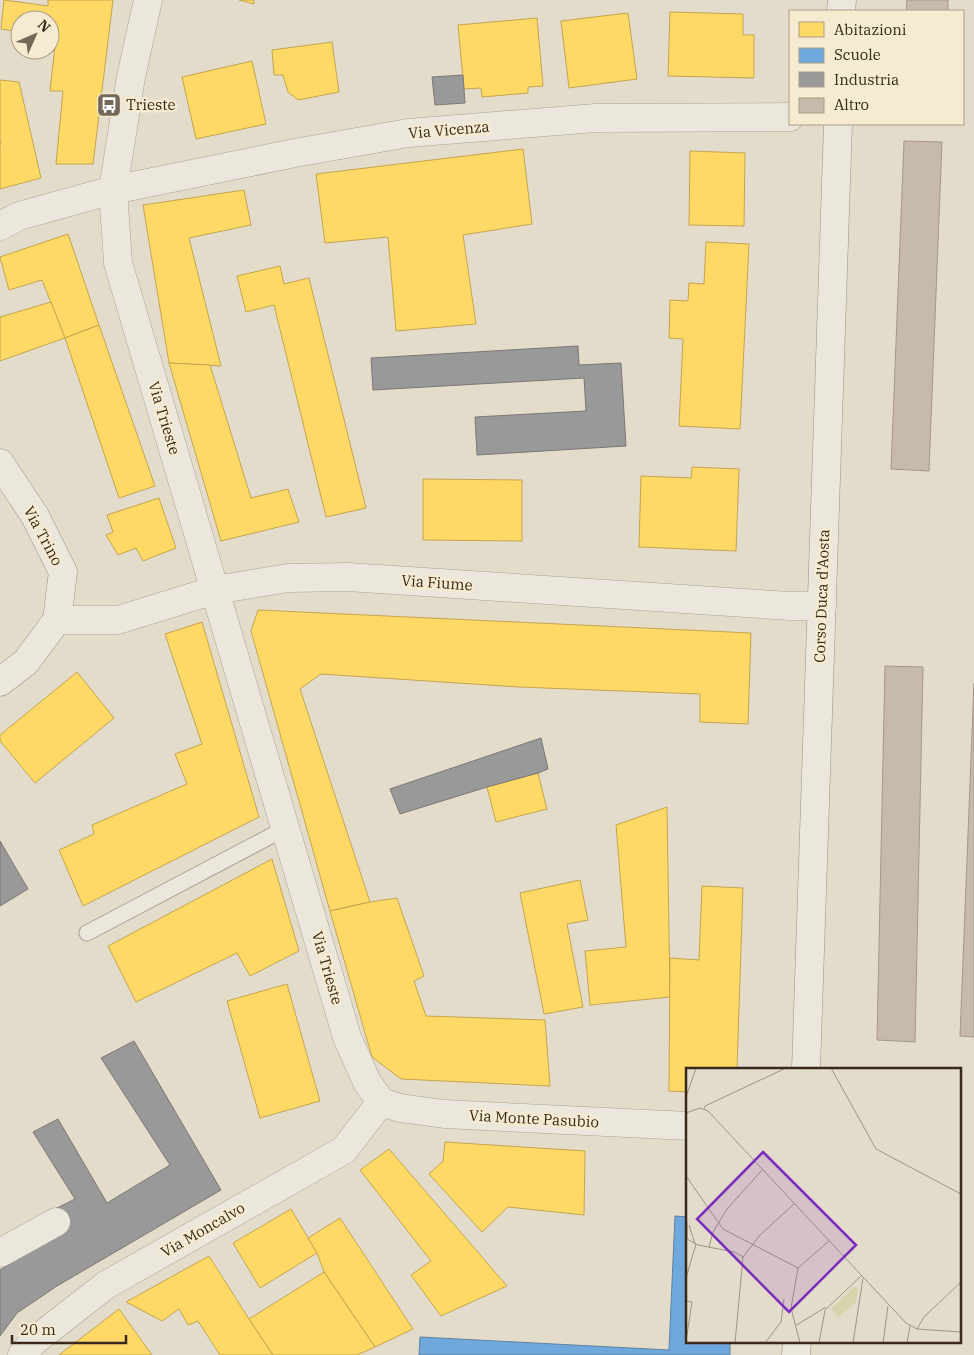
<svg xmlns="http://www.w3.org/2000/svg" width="974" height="1355" font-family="'IBM Plex Serif',serif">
  <rect width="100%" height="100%" fill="#e4dcca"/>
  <g fill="#ffd966" stroke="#c3a450">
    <polygon points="4,0 48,6 48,0 113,0 93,164 56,164 63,91 50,91 56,37 50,36 50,20 20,20 20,32 1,29"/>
    <polygon points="239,0 254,0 254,4"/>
    <polygon points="670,12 743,14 743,35 754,35 754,78 668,76"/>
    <polygon points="628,13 637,79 569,88 561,21"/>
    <polygon points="537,18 543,86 528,87 528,93 482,97 481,88 464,89 458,25"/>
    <polygon points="332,42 339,92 298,100 288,92 283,75 274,75 272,50"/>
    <polygon points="252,61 266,124 196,139 182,77"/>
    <polygon points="0,80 19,82 41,178 0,189 0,145 1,144 0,139"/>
    <polygon points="523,149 532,224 463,235 476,324 396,331 388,237 325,243 316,174"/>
    <polygon points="690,151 745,153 744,226 689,225"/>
    <polygon points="244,190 251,225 189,238 221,366 169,363 143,205"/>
    <polygon points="68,234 99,325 65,338 42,280 9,290 0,257"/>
    <polygon points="706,242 749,244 740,429 679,426 683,339 669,338 670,300 688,301 689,283 704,284"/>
    <polygon points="280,266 284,284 309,278 366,508 326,517 274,305 246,312 237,276"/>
    <polygon points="51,302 65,338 0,361 0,317"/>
    <polygon points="99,325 155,486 119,498 65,338"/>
    <polygon points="169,363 210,365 251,498 288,489 299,522 221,541"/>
    <polygon points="692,467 739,469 736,551 639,547 641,476 691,478"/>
    <polygon points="423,479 522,480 522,541 423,540"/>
    <polygon points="159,498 176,548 143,561 136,548 118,555 106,535 113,532 107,515"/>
    <polygon points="258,610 751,633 748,724 700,722 700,694 519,687 321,674 300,689 370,902 330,911 251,631"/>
    <polygon points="202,622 259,817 83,906 59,850 94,834 92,825 187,784 175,754 202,744 165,634"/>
    <polygon points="77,672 114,718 35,783 0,741 0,735"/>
    <polygon points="538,773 547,809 496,822 487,787"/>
    <polygon points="667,807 670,997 590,1005 585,951 626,947 616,825"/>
    <polygon points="272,859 299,951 250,976 237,953 136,1002 108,946"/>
    <polygon points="580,880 588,920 567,924 583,1007 544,1014 520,893"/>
    <polygon points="702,886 743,888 737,1069 688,1069 688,1092 669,1091 670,958 699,960"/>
    <polygon points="397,898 424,976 414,981 426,1016 545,1020 550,1086 401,1079 372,1057 330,911 370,902"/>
    <polygon points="287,984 320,1101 260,1118 227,1001"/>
    <polygon points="445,1142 585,1151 584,1215 508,1207 482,1232 429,1174 443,1161"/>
    <polygon points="389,1149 507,1286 441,1316 411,1275 431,1261 360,1170"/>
    <polygon points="291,1209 317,1253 260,1288 233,1243"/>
    <polygon points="340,1218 413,1329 375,1347 324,1272 317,1253 308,1238"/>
    <polygon points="209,1256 249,1319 273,1355 220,1355 198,1321 188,1325 179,1309 162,1321 126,1302"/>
    <polygon points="324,1272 375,1347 357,1355 273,1355 249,1319"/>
    <polygon points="119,1309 152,1355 59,1355"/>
  </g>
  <polygon fill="#6fa8dc" stroke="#5e82a2" points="675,1216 688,1217 688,1341 730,1341 730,1355 419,1355 420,1337 669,1350"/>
  <g fill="#999" stroke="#7c7774">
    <polygon points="463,75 465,103 435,105 432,77"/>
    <polygon points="578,346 579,365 621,363 626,446 477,455 475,417 586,411 584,378 373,390 371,358"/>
    <polygon points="541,738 548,769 538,773 487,787 400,814 390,789"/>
    <polygon points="0,841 28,889 0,906"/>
    <polygon points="134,1041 221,1190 57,1286 17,1313 0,1336 0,1270 67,1227 53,1210 75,1199 33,1132 58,1119 107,1203 170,1165 101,1058"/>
  </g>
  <g fill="#c8baab" stroke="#a4978a">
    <polygon points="907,0 948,0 948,11 906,11"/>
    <polygon points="904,141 942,142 929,471 891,469"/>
    <polygon points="885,666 923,667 915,1042 877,1040"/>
    <polygon points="974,683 974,1037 960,1036"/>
  </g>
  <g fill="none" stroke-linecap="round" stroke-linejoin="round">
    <defs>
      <polyline id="lane" points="87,933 286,828"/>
      <g id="street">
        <polyline points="148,0 131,77 113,190 118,263 347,1037 367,1082 381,1102"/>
        <polyline points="0,226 19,216 113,190 295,153 408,133 596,118 790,117"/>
        <polyline points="57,620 118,620 215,590 288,578 348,577 790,606 822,606"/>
        <polyline points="381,1102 400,1108 444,1114 688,1126"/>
        <polyline points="0,1253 56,1222"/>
        <polyline points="22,1355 33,1342 106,1285 344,1150 381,1102"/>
      </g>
      <g id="secondary">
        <polyline points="841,11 842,0"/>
        <polyline points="0,463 35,516 63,572 57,620 26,662 0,682"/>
        <polyline points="806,1069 838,124"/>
        <polyline points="796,1355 797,1341"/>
      </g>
    </defs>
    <use href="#lane" stroke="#a9a194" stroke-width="17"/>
    <use href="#street" stroke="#a9a194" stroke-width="29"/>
    <use href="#secondary" stroke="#999084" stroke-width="29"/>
    <use href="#lane" stroke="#ece7dd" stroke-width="15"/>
    <use href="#street" stroke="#ece7dd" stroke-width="28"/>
    <use href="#secondary" stroke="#ece7dd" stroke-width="28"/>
  </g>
  <defs>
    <symbol id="bus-square" viewBox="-11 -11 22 22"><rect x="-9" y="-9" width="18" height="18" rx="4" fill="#746859" stroke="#f6ead0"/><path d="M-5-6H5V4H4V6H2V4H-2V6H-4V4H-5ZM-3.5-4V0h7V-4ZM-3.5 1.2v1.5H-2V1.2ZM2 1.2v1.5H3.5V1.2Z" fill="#fff"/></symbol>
  </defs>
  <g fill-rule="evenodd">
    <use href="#bus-square" x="95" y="91" width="28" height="28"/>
  </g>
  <g text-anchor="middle" stroke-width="5" stroke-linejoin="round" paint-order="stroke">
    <g font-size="15" fill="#38291c" stroke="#f6ead0" text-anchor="start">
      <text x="126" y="110">Trieste</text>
    </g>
    <g font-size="15" fill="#38291c" stroke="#f6ead0">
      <text transform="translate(449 130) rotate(-5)" y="5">Via Vicenza</text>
      <text transform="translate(164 418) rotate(73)" y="5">Via Trieste</text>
      <text transform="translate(43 536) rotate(62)" y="5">Via Trino</text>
      <text transform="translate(437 583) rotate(4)" y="5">Via Fiume</text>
      <text transform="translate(822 596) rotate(-88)" y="5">Corso Duca d'Aosta</text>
      <text transform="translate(327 968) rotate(74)" y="5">Via Trieste</text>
      <text transform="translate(534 1119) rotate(3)" y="5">Via Monte Pasubio</text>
      <text transform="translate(203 1230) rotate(-30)" y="5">Via Moncalvo</text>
    </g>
  </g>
  <g transform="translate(686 1068)">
    <rect width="275" height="275" fill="#e4dcca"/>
    <path d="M168 219 172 220 170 234 152 249 145 241Z" fill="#d5d4ac"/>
    <path fill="none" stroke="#9f9484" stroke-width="1" d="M145 0 190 81 275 126M0 29 10 0M18 41 19 38 100 0M0 45 14 40 22 43 220 255 231 261 275 264M0 108 37 161 112 200M1 154V171L12 177 48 184 57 189 49 275M3 157 9 176M23 179 27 164 41 141 76 102M57 189 74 167 108 136M112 200 105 240 114 275M112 200 143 173M0 210 10 176M0 233 6 234 0 273M109 258 140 239M231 261 238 249 275 214M79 275 95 254 98 231M133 275 139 242 175 208M167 275 177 210M197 275 202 238M221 275 224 258"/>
    <path fill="#7b2cbf" fill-opacity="0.15" stroke="#7b2cbf" stroke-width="2.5" d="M77 84 170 177 103 244 11 151Z"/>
    <rect width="275" height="275" fill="none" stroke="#38291c" stroke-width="2.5"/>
  </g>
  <rect x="789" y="10" width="175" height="115" fill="#f6ead0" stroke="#aa9d88"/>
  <rect x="799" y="22" width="25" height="15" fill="#ffd966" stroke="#aa9d88"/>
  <text x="834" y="35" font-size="15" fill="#38291c">Abitazioni</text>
  <rect x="799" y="48" width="25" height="15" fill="#6fa8dc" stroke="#aa9d88"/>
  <text x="834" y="60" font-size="15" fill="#38291c">Scuole</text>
  <rect x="799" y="72" width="25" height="15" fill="#999999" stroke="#aa9d88"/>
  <text x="834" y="85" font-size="15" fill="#38291c">Industria</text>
  <rect x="799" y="98" width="25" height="15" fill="#c8baab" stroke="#aa9d88"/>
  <text x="834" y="110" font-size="15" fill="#38291c">Altro</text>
  <g transform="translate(35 35) rotate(45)"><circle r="24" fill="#f6ead0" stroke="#aa9d88"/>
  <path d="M0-4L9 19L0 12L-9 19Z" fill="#746859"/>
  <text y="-8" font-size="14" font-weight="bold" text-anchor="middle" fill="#38291c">N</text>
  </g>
  <path d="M12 1335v8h114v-8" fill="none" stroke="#38291c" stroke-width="2.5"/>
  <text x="20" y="1335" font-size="15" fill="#38291c" stroke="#f6ead0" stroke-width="4" paint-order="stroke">20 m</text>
</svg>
